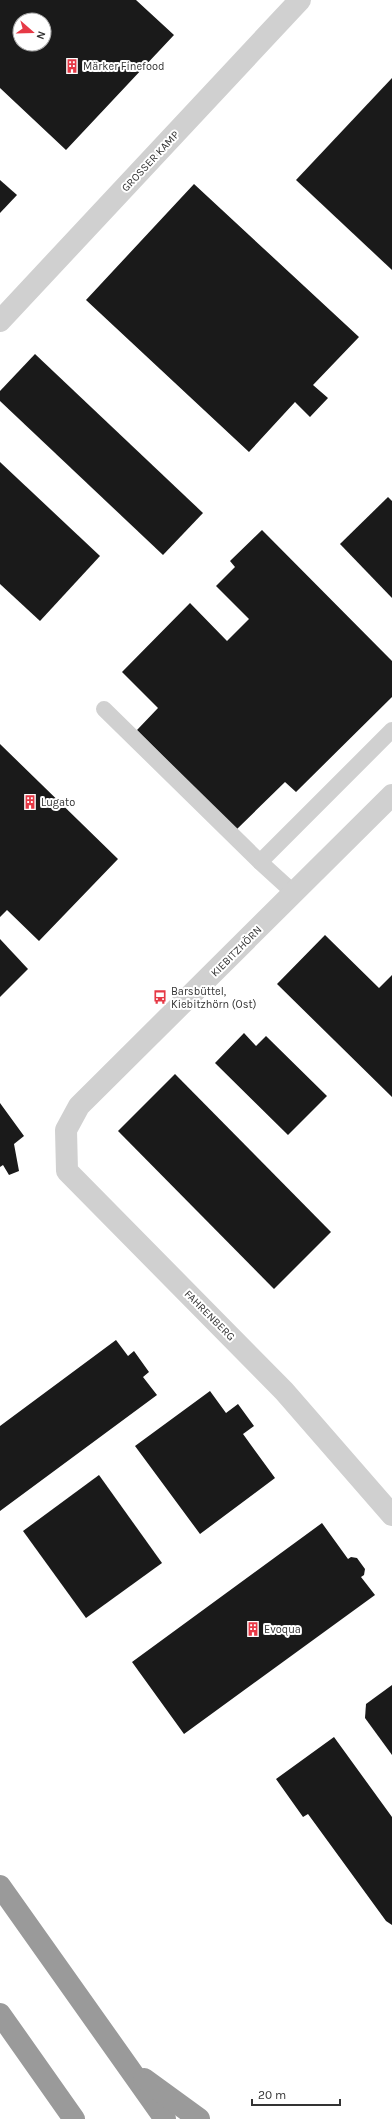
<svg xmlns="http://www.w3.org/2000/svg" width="392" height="2119" font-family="Karla,sans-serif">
  <rect width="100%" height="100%" fill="#fff"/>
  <g fill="#1a1a1a" fill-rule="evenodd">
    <path d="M0 0H136L174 35 66 150 0 88ZM20 20H44V44H20Z"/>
    <polygon points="392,78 392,270 296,180"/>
    <polygon points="0,180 17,195 0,213"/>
    <polygon points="194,184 359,337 313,385 328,398 310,417 295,402 249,452 86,300"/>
    <polygon points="35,354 203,513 163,555 0,401 0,391"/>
    <polygon points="0,462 100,556 40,621 0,584"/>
    <polygon points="388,497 392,501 392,598 340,544"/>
    <polygon points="262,530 392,661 392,697 296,792 285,782 236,830 137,730 158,708 122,672 190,603 227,641 249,619 216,586 235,567 230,561"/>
    <polygon points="0,744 118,859 39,941 7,910 0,917"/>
    <polygon points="325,935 379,988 392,975 392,1097 277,984"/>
    <polygon points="0,939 28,969 0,997"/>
    <polygon points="244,1033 256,1046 266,1036 327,1096 288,1135 215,1063"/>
    <polygon points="175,1074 331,1232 274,1289 118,1131"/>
    <polygon points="0,1103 24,1136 14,1144 19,1171 9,1175 3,1165 0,1167"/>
    <polygon points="116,1340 128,1356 134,1351 149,1372 143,1377 157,1395 0,1511 0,1426"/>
    <polygon points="210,1391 226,1413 238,1404 254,1426 243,1434 275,1478 200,1534 135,1446"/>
    <polygon points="99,1475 162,1563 86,1618 23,1531"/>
    <polygon points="322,1523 348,1559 351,1557 357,1558 365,1569 364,1575 361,1577 375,1595 184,1734 132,1662"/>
    <polygon points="392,1685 392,1755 365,1718 366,1704"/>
    <polygon points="334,1737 392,1817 392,1925 386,1921 308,1814 303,1817 276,1779"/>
  </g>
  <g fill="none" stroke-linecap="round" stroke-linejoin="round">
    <g stroke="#d0d0d0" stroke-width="16">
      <polyline points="104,709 260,862"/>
      <polyline points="294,893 260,862 392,730"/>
    </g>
    <g stroke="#d0d0d0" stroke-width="22">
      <polyline points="0,321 300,0"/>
      <polyline points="392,795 79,1106 66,1130 67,1171 284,1391 392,1515"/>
    </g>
    <g stroke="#9a9a9a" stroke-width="22">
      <polyline points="0,1886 165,2119"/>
      <polyline points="0,2014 74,2119"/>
      <polyline points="144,2079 199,2119"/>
    </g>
  </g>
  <defs>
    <symbol id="building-bare" viewBox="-9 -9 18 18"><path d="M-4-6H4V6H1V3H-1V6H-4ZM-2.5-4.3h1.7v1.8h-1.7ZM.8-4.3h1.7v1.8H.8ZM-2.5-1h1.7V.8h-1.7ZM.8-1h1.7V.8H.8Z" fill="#e63946" stroke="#fff" stroke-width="2.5" paint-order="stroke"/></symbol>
    <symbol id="bus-bare" viewBox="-9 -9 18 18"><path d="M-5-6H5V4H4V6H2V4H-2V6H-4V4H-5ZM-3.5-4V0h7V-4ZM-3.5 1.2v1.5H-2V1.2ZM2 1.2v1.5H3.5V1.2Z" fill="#e63946" stroke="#fff" stroke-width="2.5" paint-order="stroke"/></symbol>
  </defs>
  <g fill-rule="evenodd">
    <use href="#building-bare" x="62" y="56" width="20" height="20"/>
    <use href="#building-bare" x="20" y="792" width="20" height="20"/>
    <use href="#bus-bare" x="150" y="987" width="20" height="20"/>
    <use href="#building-bare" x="243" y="1619" width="20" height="20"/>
  </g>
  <g text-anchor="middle" stroke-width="4" stroke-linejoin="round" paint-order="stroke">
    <g font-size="11" fill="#333" stroke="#fff" text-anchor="start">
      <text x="83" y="70">Märker Finefood</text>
      <text x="41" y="806">Lugato</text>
      <text x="171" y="995">Barsbüttel,<tspan x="171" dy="13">Kiebitzhörn (Ost)</tspan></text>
      <text x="264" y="1633">Evoqua</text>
    </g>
    <g font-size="11" fill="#333" stroke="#fff">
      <text transform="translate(150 161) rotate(-47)" y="4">GROSSER KAMP</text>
      <text transform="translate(236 951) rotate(-45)" y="4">KIEBITZHÖRN</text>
      <text transform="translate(210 1315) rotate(45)" y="4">FAHRENBERG</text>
    </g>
  </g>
  <g transform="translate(32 32) rotate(110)"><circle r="19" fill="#ffffff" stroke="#adadad"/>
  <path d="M0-3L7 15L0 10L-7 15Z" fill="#e63946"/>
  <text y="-6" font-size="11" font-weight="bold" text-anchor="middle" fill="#333333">N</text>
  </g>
  <path d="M252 2099v6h88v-6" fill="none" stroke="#333333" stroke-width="2"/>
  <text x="258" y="2099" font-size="12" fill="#333333" stroke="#ffffff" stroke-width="3" paint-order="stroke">20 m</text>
</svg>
